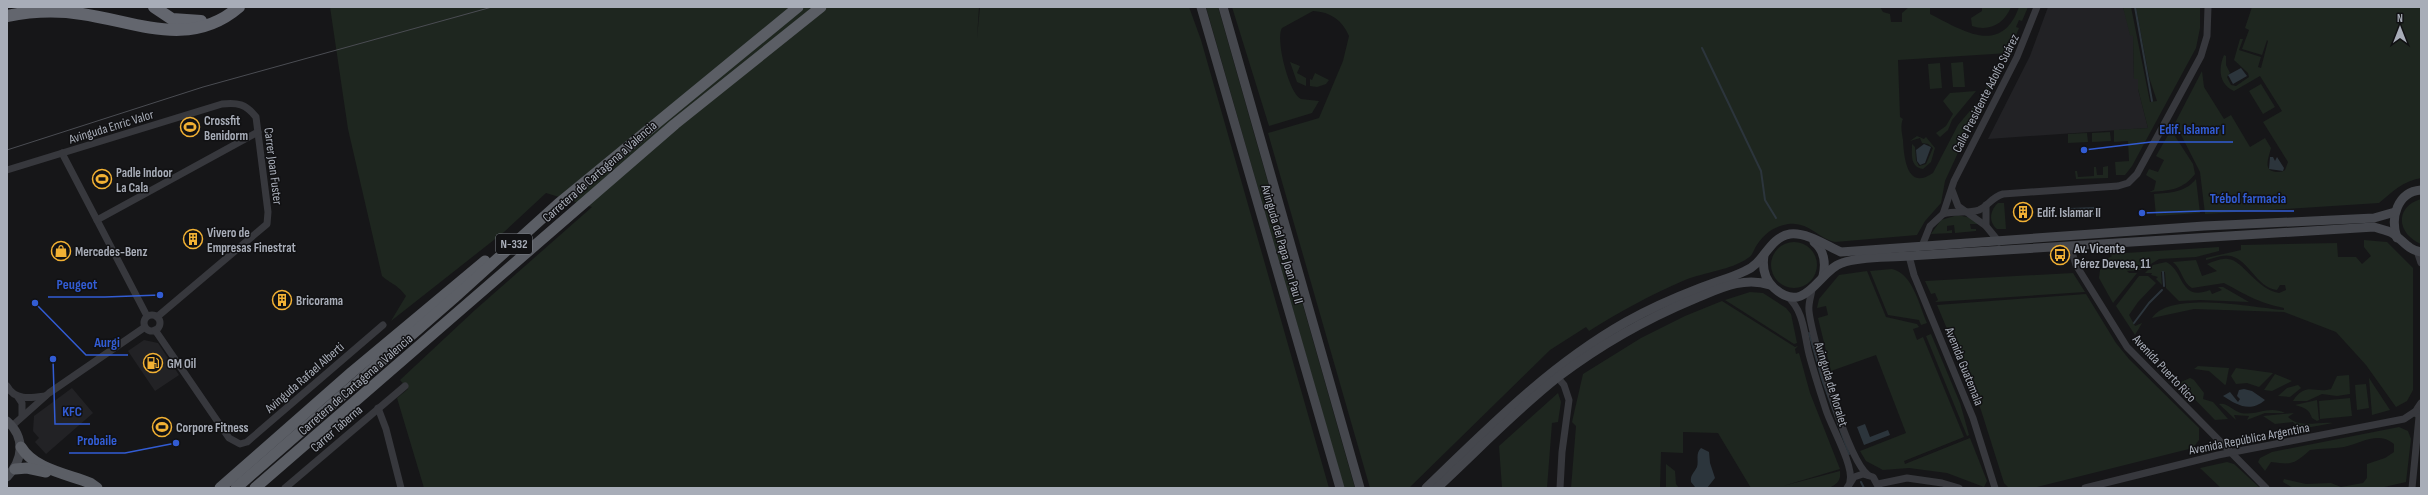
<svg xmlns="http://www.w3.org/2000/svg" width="2428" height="495" font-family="'Sofia Sans Condensed',sans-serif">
  <rect width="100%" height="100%" fill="#161618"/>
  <g fill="#222225">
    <polygon points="2048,7 2123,7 2133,35 2134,78 2138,79 2138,89 2148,128 1988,139 2030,56"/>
    <polygon points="144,340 158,343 179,375 155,391 128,351"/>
    <polygon points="72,388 93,413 46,454 35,442 39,438 33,431 34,416"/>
  </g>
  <g fill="#1e261f">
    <path d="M330 7H979L977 38 980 7H1189L1201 40 1329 488H424L397 398 408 389 400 380 475 310 592 207 546 193 504 232 391 321 406 296C396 283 392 285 382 276L348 129Z"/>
    <polygon points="1206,7 1218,7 1355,488 1344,488"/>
    <path d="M1232 7H1880L1883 12 1890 14 1891 22H1902V13L1909 7H1930V14C1962 30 2001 57 2019 7H2028L2022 21 2019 20 2016 27 2019 28 2009 53 1898 60 1900 117 1903 119C1900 125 1902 134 1903 140 1904 158 1907 191 1933 173L1958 125 1980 99 1996 69 2003 66 1972 127 1968 125 1964 132 1967 133 1945 181 1941 203 1925 221 1917 235 1835 242C1818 238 1808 221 1788 224 1772 227 1763 235 1755 248 1753 252 1752 256 1748 258 1731 270 1705 272 1685 280 1652 294 1619 312 1589 331L1586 327 1550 350 1409 488H1370L1268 133 1319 118 1343 61 1349 36C1342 20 1331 12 1313 11L1282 28C1275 39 1289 94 1301 99L1319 101 1312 113 1269 126Z"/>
    <path d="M1982 7H2011C2004 24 1989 32 1972 26L1971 18 1982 11Z"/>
    <polygon points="2123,7 2131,7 2150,102 2157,101 2149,77 2136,7 2200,7 2200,28 2196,48 2132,166 2125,175 2116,175 2115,162 2129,161 2128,141 2114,142 2114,130 2148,128 2138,89 2138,79 2134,79 2133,36 2130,35"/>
    <path d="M2252 7H2421V178C2403 181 2392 192 2379 203L2205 214 2200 172 2175 123 2202 71 2204 87 2224 119 2231 115 2250 147 2265 138 2271 148C2269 157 2262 171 2276 172 2280 172 2282 172 2285 170L2288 162 2263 122 2282 111 2260 76 2234 91C2219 84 2218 69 2224 55L2226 56V65L2230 73 2227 77 2231 85 2236 86 2249 77 2248 73 2234 60 2240 39H2243L2239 50 2261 57 2258 67 2261 68 2268 41 2267 40 2262 55 2242 49 2249 30 2245 28Z"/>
    <polygon points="1290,62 1300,66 1297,73 1306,78 1306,86 1297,82"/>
    <polygon points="1963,62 1965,87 1953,87 1951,63"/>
    <polygon points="1940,63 1942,88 1930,89 1928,64"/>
    <polygon points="1315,73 1329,80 1326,84 1317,87 1310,86 1310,79 1312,80"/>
    <polygon points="2261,84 2275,107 2263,114 2249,91"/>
    <polygon points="1976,91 1952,120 1948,130 1940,137 1936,133 1946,126 1953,114 1943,101 1950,93"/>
    <path d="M2171 130 2193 164 2195 174C2183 190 2168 191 2149 192L2154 190 2156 181 2146 175 2149 169 2158 172 2164 160 2156 156Z"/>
    <polygon points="2110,132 2111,141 2092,142 2092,133"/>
    <polygon points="2087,133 2088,142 2068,143 2068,134"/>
    <path d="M1917 136 1924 139 1926 137 1935 148 1931 162 1923 169C1910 167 1912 155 1912 144L1915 147 1916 160 1919 166 1926 164 1933 148 1928 144 1922 143 1920 138 1910 141Z"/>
    <polygon points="2108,166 2108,178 2076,179 2075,171 2077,171 2078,177 2094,176 2094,167 2096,167 2097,175 2103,175 2103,167"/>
    <path d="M2196 179 2200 213 2156 216 2154 194C2170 193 2186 192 2196 179Z"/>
    <path d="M2421 199V244C2397 234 2394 207 2421 199Z"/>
    <path d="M1998 203H2004L2006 229H1997C1988 222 1990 210 1998 203Z"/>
    <polygon points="1958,215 1971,218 1978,224 1970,224 1971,229 1976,229 1976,231 1955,233 1954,225 1947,226 1947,231 1952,230 1952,233 1931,234 1941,220"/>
    <path d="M2364 240 2387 242 2413 268V390L2407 401 2396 407 2366 365 2336 332 2284 312 2194 309 2152 318C2170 290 2255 308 2284 310V308C2256 302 2247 295 2224 283L2192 288C2182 282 2182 269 2173 262L2196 260 2202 276 2217 271 2207 264C2213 262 2221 258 2228 259 2243 260 2256 289 2279 293L2286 290 2285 285H2280L2277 290C2256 287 2250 261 2231 256 2223 254 2214 258 2206 260V258L2241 250V245L2337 243 2338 257H2356L2362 264 2371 256 2364 247Z"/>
    <circle cx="1794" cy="265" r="23"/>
    <polygon points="2219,247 2219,251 2196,257 2159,259 2141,270 2127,271 2129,273 2137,273 2113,303 2099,278 2100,270 2109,262 2107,259 2112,256 2110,254"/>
    <path d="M2166 262C2185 271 2179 302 2210 290L2212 294 2222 290 2218 287H2223L2249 302 2200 300 2179 301 2166 288 2165 272H2161L2162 285 2156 279 2158 277 2151 275 2152 273H2145L2153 265Z"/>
    <path d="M1892 269C1913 274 1919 305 1927 323L1921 325 1919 320 1888 315 1870 271Z"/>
    <polygon points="1867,271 1886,317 1917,324 1919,327 1913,329 1917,340 1923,337 1964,437 1904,461 1905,464 1970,438 1987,481 1984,487 1947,473 1909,468 1883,470 1866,461 1860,451 1906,433 1876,355 1831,371 1818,318 1828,315 1826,306 1817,308 1819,299 1839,275"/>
    <polygon points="2073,273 2085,292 1935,302 1938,300 1935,293 1931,294 1925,281"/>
    <polygon points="2139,276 2148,276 2156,283 2138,302 2129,315 2135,326 2142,323 2135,335 2116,306"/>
    <polygon points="1750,292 1763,293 1786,308 1791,314 1797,343 1794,344 1725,300"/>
    <polygon points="2086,294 2116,343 2129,359 2199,428 2199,440 2193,448 2033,488 2009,488 2004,483 1981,410 1937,305"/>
    <path d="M1722 301 1795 347 1798 346 1795 349 1796 354 1799 353 1810 393 1840 469 1783 486 1840 471C1841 480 1838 484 1829 488H1751L1718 433 1683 432V453L1661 452 1660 488H1571L1576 426 1572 422 1583 374 1641 338 1685 316Z"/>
    <polygon points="1931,334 1960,403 1969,435 1967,436 1926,336"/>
    <polygon points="2198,366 2229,368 2226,384 2225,385 2209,371 2194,369"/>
    <polygon points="2236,368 2273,373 2259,387 2247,383 2236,384 2231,376"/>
    <polygon points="2275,374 2292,381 2272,391 2264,390"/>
    <path d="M2349 375 2350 394 2337 396 2322 394 2307 401H2293C2306 381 2315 394 2331 389L2337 376Z"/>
    <polygon points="2190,378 2194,380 2204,393 2203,399 2213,402 2228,419 2215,420 2179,383"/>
    <polygon points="2369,378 2390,410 2372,415"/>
    <polygon points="2366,384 2369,408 2357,410 2355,385"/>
    <polygon points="2298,385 2301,388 2290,397 2278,396 2287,388"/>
    <polygon points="1558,393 1561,402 1558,422 1552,423 1547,488 1502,488 1499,446"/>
    <polygon points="2350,398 2352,416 2320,419 2319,401"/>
    <path d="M2317 400 2319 420 2317 421 2312 418C2309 409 2305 408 2295 405Z"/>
    <path d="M2219 404C2227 402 2233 411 2241 413 2257 416 2269 405 2285 413H2265L2247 420 2249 416 2234 415 2236 420Z"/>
    <path d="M2294 413 2288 417C2300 429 2318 421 2333 423L2300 429 2293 422 2275 424 2263 416Z"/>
    <path d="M2399 427 2408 431 2411 439 2406 482 2380 488H2293L2283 482 2284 479 2306 484 2331 483 2341 487 2363 483 2367 478V464L2385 458 2394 452V444C2378 431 2362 443 2344 447 2333 449 2322 448 2310 450 2294 464 2293 465 2271 462L2265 471 2258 462 2260 458 2272 452Z"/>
    <polygon points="2227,462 2234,464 2260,488 2221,488 2200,468"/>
    <polygon points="1666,464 1675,471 1676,484 1679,488 1666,488"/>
  </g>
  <g fill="#2c353c">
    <polygon points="2241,68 2247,76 2233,84 2228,75"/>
    <polygon points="1924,144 1931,147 1925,163 1920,165 1917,161 1916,150"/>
    <polygon points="2270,157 2273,157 2275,161 2277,157 2284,168 2283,171 2269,169"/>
    <polygon points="2094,207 2094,215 2070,216 2069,208"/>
    <path d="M2244 389 2252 391 2265 400C2250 413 2237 405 2223 396L2230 392 2238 402 2240 399 2237 396 2239 390Z"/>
    <polygon points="1865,424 1870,437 1888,430 1890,435 1864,445 1857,427"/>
    <path d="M1701 448 1709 452 1710 463 1715 478 1707 488 1695 487 1691 482C1690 475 1694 473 1697 467 1699 460 1695 454 1701 448Z"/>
  </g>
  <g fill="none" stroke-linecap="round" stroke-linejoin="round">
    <g stroke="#2c353c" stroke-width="2">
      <polyline points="2135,7 2152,101"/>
      <polyline points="1702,48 1761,171 1765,200 1776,218"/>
      <polyline points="2163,272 2164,286"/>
      <polyline points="2134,323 2149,303 2162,290"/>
      <polyline points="1809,333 1823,382 1849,454"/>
      <polyline points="1861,482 1864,488"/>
    </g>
    <g stroke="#37383d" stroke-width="7">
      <polyline points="62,153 147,316"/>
      <path d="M7 170 222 104C237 102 246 104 256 117L268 212 267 224 157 317"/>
      <polyline points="1952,190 1958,206 1986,226"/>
      <polyline points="1986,205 1986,226 1999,242"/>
      <path d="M1943 214C1955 210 1968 214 1979 210 1988 206 1992 197 2003 194L2118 186 2128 183 2137 174 2201 56 2207 36 2208 7"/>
      <polyline points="97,220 258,132"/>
      <polyline points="1922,246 1930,226 1943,214 1954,181 2017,57 2037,7"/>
      <polyline points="2070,246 2076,265 2127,347 2266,488"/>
      <polyline points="2417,251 2421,263"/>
      <polyline points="1909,256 1914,275 1973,418 1995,488"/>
      <path d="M1812 290C1811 296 1808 304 1809 311 1812 339 1848 460 1868 475"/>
      <path d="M1787 296C1804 311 1804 333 1809 354 1814 373 1820 391 1826 410 1831 426 1854 466 1850 481"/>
      <circle cx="152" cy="323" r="8"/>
      <polyline points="155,330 229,438 240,444 247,442 383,325"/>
      <polyline points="1558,378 1564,385 1569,400 1562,452 1560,488"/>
      <path d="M7 386C15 401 31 398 45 396"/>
      <polyline points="18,397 22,403 22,415"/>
      <polyline points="378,408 386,429 401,488"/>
      <polyline points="2417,414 2417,409 2421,403"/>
      <polyline points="12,426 49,393 145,327"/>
      <polyline points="1878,484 1907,478 1942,483 1959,488"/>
      <polyline points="285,488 405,386"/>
      <polyline points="1847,488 1854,477 1863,474 1873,477 1879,488"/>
      <polyline points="2085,488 2218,455 2404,419 2416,411"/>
      <polyline points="2412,488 2419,417"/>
    </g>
    <g stroke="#45474d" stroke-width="9">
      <polyline points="1201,7 1340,488"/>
      <polyline points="1223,7 1360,488"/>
      <path d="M2397 238C2390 218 2397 192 2421 190"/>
      <path d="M1814 242C1824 250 1826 263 1823 276"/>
      <path d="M1764 255C1762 268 1764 279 1774 288 1806 317 1819 270 1842 263 1862 256 1888 258 1909 256L2374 227C2380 229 2387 230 2392 233 2403 240 2408 250 2421 252"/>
      <path d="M7 421C26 438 23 460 7 477"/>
      <path d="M1426 488C1488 428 1550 365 1626 322 1649 309 1674 298 1700 288 1715 282 1731 278 1745 271 1765 263 1768 238 1790 234 1807 232 1827 246 1841 252L2204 226 2374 218 2395 212"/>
      <path d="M1437 488C1477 451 1515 411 1558 377 1600 345 1646 319 1694 299 1719 289 1743 276 1770 285"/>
    </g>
    <g stroke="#5b5e65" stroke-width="11">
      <path d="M21 447C34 469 67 474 90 483L97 488"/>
      <polyline points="15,469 27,468 46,472"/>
      <polyline points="220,488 352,372 485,261"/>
      <polyline points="236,488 455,297 558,204 798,7"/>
      <polyline points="255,488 675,124 821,7"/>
    </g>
    <g stroke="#63666e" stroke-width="12">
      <polyline points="154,7 172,19 201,21"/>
      <path d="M7 16C32 11 57 10 82 14 137 22 190 49 239 7"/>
    </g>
    <polyline stroke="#4a4c52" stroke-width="1" points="7,150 203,87 492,7"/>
  </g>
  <defs>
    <symbol id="stadium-ring" viewBox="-11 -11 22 22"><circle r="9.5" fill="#111113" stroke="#f2b134" stroke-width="1.5"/><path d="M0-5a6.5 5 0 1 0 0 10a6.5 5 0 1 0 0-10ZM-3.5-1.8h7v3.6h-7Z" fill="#f2b134"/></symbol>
    <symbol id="building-ring" viewBox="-11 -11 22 22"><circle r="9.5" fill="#111113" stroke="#f2b134" stroke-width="1.5"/><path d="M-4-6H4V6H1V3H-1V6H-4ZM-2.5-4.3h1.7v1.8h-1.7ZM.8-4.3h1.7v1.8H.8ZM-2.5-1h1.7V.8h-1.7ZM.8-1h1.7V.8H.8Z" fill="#f2b134"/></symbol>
    <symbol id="shop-ring" viewBox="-11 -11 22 22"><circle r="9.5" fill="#111113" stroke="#f2b134" stroke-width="1.5"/><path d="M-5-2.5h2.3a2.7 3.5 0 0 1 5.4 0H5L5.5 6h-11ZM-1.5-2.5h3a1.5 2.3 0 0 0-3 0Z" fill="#f2b134"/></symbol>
    <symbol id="bus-ring" viewBox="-11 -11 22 22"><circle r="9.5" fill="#111113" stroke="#f2b134" stroke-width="1.5"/><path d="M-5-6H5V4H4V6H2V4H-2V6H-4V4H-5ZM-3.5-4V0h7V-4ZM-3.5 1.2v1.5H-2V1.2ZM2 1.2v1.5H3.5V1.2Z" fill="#f2b134"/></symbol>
    <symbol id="fuel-ring" viewBox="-11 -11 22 22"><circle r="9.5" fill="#111113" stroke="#f2b134" stroke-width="1.5"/><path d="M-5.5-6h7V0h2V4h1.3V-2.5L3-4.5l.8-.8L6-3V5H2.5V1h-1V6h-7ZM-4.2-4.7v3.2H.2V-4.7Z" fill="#f2b134"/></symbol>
  </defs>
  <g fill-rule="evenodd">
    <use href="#stadium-ring" x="179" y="116" width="22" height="22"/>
    <use href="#stadium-ring" x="91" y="168" width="22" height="22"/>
    <use href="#building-ring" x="2012" y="201" width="22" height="22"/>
    <use href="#building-ring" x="182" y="228" width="22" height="22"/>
    <use href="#shop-ring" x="50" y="240" width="22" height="22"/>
    <use href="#bus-ring" x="2049" y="244" width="22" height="22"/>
    <use href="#building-ring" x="271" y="289" width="22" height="22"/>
    <use href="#fuel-ring" x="142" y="352" width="22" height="22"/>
    <use href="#stadium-ring" x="151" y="416" width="22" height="22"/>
  </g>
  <g text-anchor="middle" stroke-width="3" stroke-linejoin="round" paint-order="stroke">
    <rect fill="#111113" stroke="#7b7e86" stroke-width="1" x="496" y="234" width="36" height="20" rx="3"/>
    <g font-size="12" font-weight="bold" fill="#a8adb8">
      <text x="514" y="248">N-332</text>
    </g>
    <g font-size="13" fill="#a8adb8" stroke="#111113">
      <text transform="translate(1985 93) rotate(-63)" y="5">Calle Presidente Adolfo Suárez</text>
      <text transform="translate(111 126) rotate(-17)" y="5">Avinguda Enric Valor</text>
      <text transform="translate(274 166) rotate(83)" y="5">Carrer Joan Fuster</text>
      <text transform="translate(599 171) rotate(-41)" y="5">Carretera de Cartagena a Valencia</text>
      <text transform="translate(1283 244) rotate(74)" y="5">Avinguda del Papa Joan Pau II</text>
      <text transform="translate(1965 366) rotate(68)" y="5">Avenida Guatemala</text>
      <text transform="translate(2165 368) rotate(47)" y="5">Avenida Puerto Rico</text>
      <text transform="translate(304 377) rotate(-41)" y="5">Avinguda Rafael Alberti</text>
      <text transform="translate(355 384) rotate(-41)" y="5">Carretera de Cartagena a Valencia</text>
      <text transform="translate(1832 384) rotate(73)" y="5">Avinguda de Moralet</text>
      <text transform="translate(336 428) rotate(-41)" y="5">Carrer Taberna</text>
      <text transform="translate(2249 438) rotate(-11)" y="5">Avenida República Argentina</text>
    </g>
    <g font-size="13" font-weight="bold" fill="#a8adb8" stroke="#111113" text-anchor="start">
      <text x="204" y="125">Crossfit<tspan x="204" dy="15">Benidorm</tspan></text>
      <text x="116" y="177">Padle Indoor<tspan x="116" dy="15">La Cala</tspan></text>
      <text x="2037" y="217">Edif. Islamar II</text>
      <text x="207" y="237">Vivero de<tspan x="207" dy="15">Empresas Finestrat</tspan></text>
      <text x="2074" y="253">Av. Vicente<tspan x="2074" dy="15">Pérez Devesa, 11</tspan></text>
      <text x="75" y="256">Mercedes-Benz</text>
      <text x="296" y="305">Bricorama</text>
      <text x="167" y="368">GM Oil</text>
      <text x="176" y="432">Corpore Fitness</text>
    </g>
  </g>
  <path fill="none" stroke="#325cd3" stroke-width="1.5" d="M2084 150L2151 142H2233M2142 213L2202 211H2294M160 295L105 297H48M35 303L86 355H128M53 359L55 424H90M176 443L125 453H69"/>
  <g fill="#325cd3" stroke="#111113" stroke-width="1.5">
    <circle cx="2084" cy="150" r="4"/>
    <circle cx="2142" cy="213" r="4"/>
    <circle cx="160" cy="295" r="4"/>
    <circle cx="35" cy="303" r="4"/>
    <circle cx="53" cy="359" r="4"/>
    <circle cx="176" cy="443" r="4"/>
  </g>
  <g font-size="14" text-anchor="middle" font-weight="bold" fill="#325cd3" stroke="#111113" stroke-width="3" stroke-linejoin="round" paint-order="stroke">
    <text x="2192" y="134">Edif. Islamar I</text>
    <text x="2248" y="203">Trébol farmacia</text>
    <text x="77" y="289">Peugeot</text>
    <text x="107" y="347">Aurgi</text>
    <text x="72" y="416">KFC</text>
    <text x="97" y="445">Probaile</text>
  </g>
  <rect width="2428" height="495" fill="none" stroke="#a8adb8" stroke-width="16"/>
  <g transform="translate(2400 28)" stroke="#111113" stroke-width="3" paint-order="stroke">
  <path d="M0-3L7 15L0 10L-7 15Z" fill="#a8adb8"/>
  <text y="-6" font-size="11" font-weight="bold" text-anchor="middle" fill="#a8adb8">N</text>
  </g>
</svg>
